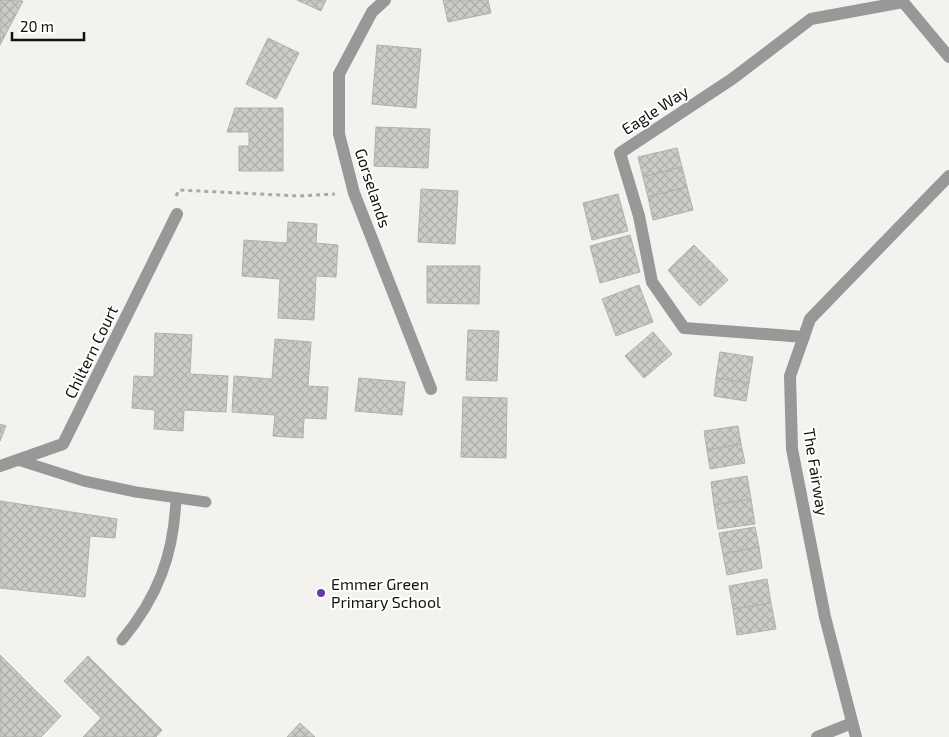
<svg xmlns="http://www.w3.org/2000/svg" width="949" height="737" font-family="'Exo 2',sans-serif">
  <defs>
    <pattern id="building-cross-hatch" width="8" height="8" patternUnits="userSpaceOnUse" patternTransform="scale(1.25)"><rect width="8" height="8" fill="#cccbc8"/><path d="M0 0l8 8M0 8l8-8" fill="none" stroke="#aeadab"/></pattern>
  </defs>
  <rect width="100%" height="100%" fill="#f3f2ef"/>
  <g fill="url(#building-cross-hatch)" stroke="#b0b0ad">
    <polygon points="0,0 23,1 0,45"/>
    <polygon points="297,0 326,0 321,11"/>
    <polygon points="443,0 488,0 491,13 448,22"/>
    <polygon points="268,38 299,53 276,99 246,84"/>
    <polygon points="377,45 421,49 416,108 372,104"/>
    <polygon points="235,108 283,108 283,171 239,171 239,146 249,146 249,132 227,132"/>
    <polygon points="376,127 430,129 428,168 374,166"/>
    <polygon points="677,148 682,167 643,177 638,157"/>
    <polygon points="682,167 687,187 648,197 643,177"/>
    <polygon points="687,187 693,210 653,220 648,197"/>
    <polygon points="421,189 458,191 455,244 418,242"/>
    <polygon points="618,194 628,231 592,240 583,203"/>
    <polygon points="288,222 317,224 316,243 338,245 336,277 316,276 314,320 278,318 280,279 242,276 244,240 287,243"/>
    <polygon points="630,235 640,272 600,283 590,246"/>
    <polygon points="694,245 710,261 682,287 668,270"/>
    <polygon points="710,261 728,280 700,306 682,287"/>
    <polygon points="427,266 480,266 479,304 427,303"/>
    <polygon points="639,285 653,322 616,336 602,299"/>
    <polygon points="468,330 499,331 497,381 466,380"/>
    <polygon points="653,332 672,354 644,378 625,356"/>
    <polygon points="155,333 192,335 190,374 228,376 226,412 184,410 183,431 154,429 155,410 132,408 134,376 154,377"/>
    <polygon points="275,339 311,342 308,386 328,387 326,419 304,418 303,438 273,436 275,415 232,412 234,376 272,379"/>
    <polygon points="720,352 753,357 749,383 716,378"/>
    <polygon points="359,378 405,382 402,415 355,411"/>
    <polygon points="716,378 749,383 746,401 714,396"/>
    <polygon points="463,397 507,398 506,458 461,457"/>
    <polygon points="0,424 6,426 0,441"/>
    <polygon points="738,426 741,444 707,450 704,431"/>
    <polygon points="741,444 745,463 710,469 707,450"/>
    <polygon points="747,476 751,499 714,505 711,482"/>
    <polygon points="751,499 755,524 718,529 714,505"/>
    <polygon points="0,501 117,519 115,538 90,536 85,597 0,588"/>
    <polygon points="755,527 759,547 723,554 719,533"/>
    <polygon points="759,547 762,568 727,575 723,554"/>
    <polygon points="767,579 771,603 733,609 729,586"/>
    <polygon points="771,603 776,629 737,635 733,609"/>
    <polygon points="0,655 61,716 41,737 0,737"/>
    <polygon points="88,656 162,730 156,737 83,737 101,718 64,681"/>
    <polygon points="300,723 315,737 287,737"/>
  </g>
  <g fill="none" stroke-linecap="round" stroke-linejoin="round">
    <polyline stroke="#a9a9a6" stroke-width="3" stroke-dasharray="4 4" stroke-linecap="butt" points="176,196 179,190 299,196 335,194"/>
    <g stroke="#989899" stroke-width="11">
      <polyline points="18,460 84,481 136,492 206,502"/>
      <path d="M122 640C158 597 174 554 176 498"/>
    </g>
    <g stroke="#989899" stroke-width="12">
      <polyline points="385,0 372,12 339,74 339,134 354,193 431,389"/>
      <polyline points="903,2 949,57"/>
      <polyline points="804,337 684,328 652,282 639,216 620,153 732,79 811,19 903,2"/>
      <polyline points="0,466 63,444 177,214"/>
      <polyline points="817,737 852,723"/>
      <polyline points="856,737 825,617 792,449 790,376 810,319 949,176"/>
    </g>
  </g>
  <circle fill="#6439b1" stroke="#fffffe" stroke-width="2" cx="321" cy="593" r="5"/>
  <g text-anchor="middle" stroke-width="4" stroke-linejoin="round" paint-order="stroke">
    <g font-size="16" fill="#121211" stroke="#fffffe">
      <text transform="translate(655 110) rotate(-33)" y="6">Eagle Way</text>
      <text transform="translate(373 188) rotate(72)" y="6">Gorselands</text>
      <text transform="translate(91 352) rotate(-64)" y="6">Chiltern Court</text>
      <text transform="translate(816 472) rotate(81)" y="6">The Fairway</text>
    </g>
    <g font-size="16" fill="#121211" stroke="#fffffe" text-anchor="start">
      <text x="331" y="590">Emmer Green<tspan x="331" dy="18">Primary School</tspan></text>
    </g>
  </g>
  <path d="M12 32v8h72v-8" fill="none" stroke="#121211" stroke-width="2.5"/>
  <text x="20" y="32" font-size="15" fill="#121211" stroke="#fffffe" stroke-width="4" paint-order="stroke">20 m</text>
</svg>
